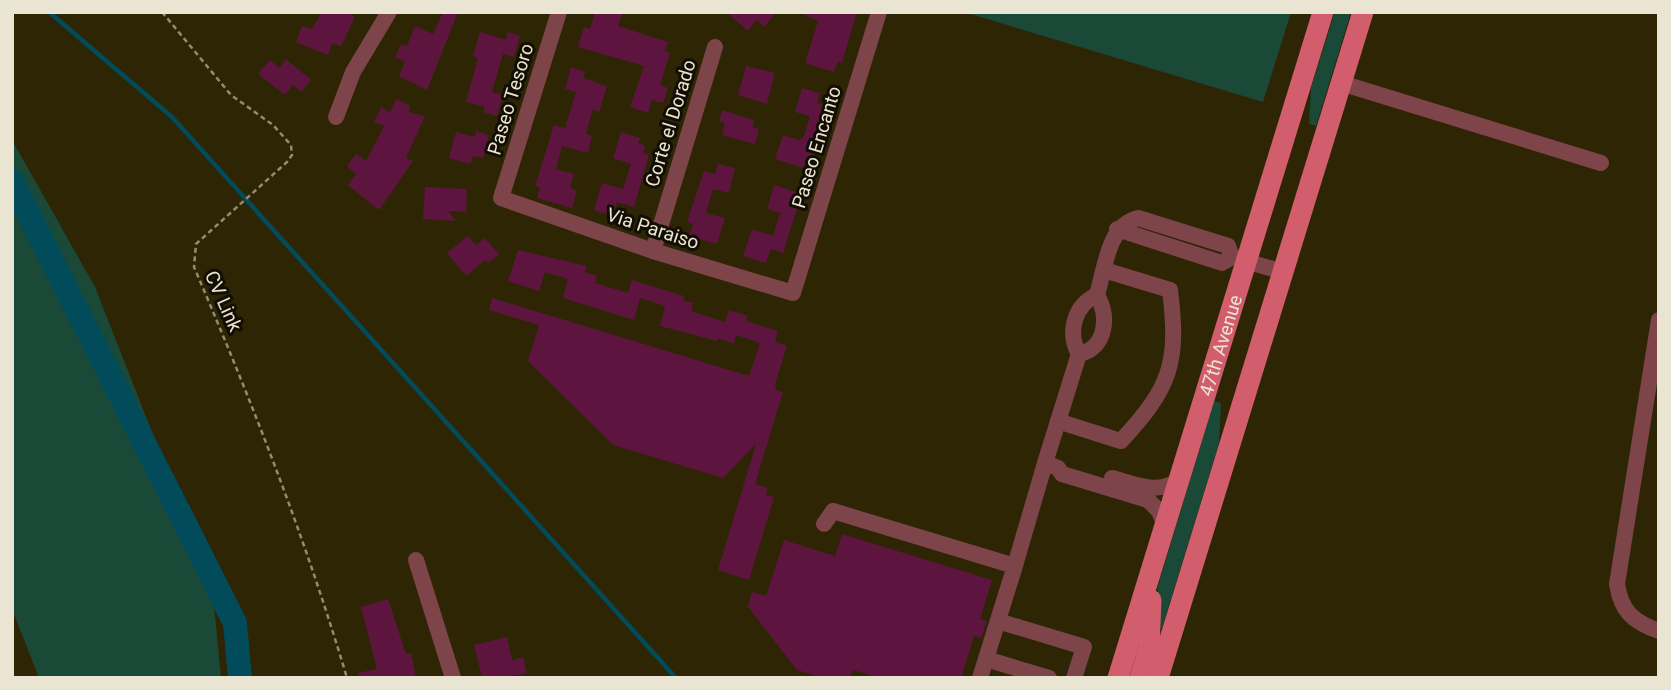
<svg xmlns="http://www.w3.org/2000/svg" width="1671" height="690" font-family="Roboto,sans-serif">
  <rect width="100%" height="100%" fill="#2e2505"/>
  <g fill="#1a4a37">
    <polygon points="964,12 1291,12 1263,102"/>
    <polygon points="1335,12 1351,12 1316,126 1309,124 1311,88"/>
    <polygon points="12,140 95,287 212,585 221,678 39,678 12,609"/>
    <polygon points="1214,401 1221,403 1219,443 1162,628 1155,627 1158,586"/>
  </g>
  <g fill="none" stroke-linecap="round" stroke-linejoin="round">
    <polyline stroke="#014b5a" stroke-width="4.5" points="49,12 172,117 676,678"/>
    <polyline stroke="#014b5a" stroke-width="24" points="12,181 235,623 240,678"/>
  </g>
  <g fill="#5d153f">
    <polygon points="322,12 347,12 355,17 341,46 332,43 328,55 296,42 302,26 312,29"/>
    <polygon points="443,12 458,12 427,90 399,76 405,62 395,57 401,44 407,46 415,26 433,34"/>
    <polygon points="595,12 623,12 618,26 668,42 665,51 670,53 660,85 668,88 663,103 652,100 648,113 630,107 644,66 578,47 584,27 590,29"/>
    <polygon points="726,12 776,12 764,27 757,20 748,31"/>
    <polygon points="799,12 857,12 842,63 838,61 834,72 805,63 818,21"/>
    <polygon points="480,32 506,40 508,32 520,36 514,57 503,54 500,64 492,92 503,95 497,116 483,112 485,107 466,102 478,58 473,56"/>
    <polygon points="286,59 311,80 301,92 293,85 285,95 258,74 270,60 279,68"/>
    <polygon points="746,66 775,73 767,104 738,95"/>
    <polygon points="571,67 585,72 583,78 607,86 599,112 593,109 586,134 592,136 588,153 562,146 556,169 574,174 570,188 577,190 572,208 537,198 540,188 535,186 554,125 565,128 576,92 565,89"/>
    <polygon points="802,88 820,93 817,103 827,106 812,159 807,157 803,168 775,159 783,135 800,140 804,136 810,116 795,112"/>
    <polygon points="396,99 410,106 409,112 425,116 406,158 413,161 379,210 348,185 356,174 347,166 356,154 366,161 384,126 374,122 381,107 390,112"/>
    <polygon points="722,110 754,120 752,127 759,129 755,144 722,135 725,123 719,121"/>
    <polygon points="476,131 489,135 483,158 473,156 471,164 449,158 456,132 475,137"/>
    <polygon points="621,132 640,138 638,143 645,146 643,153 649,155 634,207 617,202 613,216 594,210 602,183 623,189 631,164 613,158"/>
    <polygon points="718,164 735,168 729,193 713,189 706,213 725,218 717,244 689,236 693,224 687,222 704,171 715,174"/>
    <polygon points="774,185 796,192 793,203 798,205 783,253 771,249 766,263 743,256 752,229 773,236 780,213 767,209"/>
    <polygon points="425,187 467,189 466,212 448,211 456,221 423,219"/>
    <polygon points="468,236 476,245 485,238 499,254 488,263 485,260 466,276 447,253"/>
    <polygon points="518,250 587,266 585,272 597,276 595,283 628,293 632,280 684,296 683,300 693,303 691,311 725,322 729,310 748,316 746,321 778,331 775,342 787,346 775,384 776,390 783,392 755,484 768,488 766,495 774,497 749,580 718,570 756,444 723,478 613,445 528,361 539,325 489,310 492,298 749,376 760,343 736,335 734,344 718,338 717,341 660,326 665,306 640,298 634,320 563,298 568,279 545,272 539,291 508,281"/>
    <polygon points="842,534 992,580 980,619 987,621 981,638 974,636 961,678 880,678 853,670 850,678 823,678 797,670 748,607 752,592 766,596 784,540 835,556"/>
    <polygon points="388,599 406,654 411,653 416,678 358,678 358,673 377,669 361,607"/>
    <polygon points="507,637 512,660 523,657 527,674 482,678 474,645"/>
  </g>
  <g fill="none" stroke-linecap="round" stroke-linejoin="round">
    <path stroke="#938c73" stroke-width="2.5" stroke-dasharray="5 3.5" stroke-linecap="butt" d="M162 12 231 95 273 125 291 145 292 155 287 162 196 244 194 267C252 402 305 537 347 678"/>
    <g stroke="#7d444a" stroke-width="16">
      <polyline points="559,12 501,198 653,251 793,293 879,12"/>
      <polyline points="1341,83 1601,163"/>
      <polyline points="336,117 353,72 389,12"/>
      <polyline points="1117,229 1222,263 1232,257 1283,272"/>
      <polyline points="653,251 715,47"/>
      <path d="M1659 320 1617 584C1621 611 1633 622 1659 631"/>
      <path d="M1079 354C1107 348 1109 316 1097 295"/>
      <path d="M1058 421 1121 441C1171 387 1179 363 1170 290L1104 270"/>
      <path d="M1045 463 1079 354C1067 333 1074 305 1097 295 1105 268 1108 225 1138 218L1228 246 1232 257"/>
      <path d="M1112 478C1137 485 1157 495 1179 480"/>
      <polyline points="824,524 833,511 1008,564 1014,569 980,678"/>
      <polyline points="416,560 453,678"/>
      <polyline points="1014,569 1045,463 1058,468 1062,474 1148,500 1159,511 1165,526"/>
      <polyline points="998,621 1084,647 1074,678"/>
      <polyline points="986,659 1049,678"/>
    </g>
    <g stroke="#d15d6d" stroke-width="21">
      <path id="s1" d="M1118 678 1323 12"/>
      <polyline points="1140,678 1149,648 1151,600"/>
      <polyline points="1158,678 1363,12"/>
    </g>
  </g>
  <g text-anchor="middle" stroke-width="6" stroke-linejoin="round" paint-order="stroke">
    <g font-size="19" fill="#eae4d2" stroke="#130e04">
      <text transform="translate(510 99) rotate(-73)" y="7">Paseo Tesoro</text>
      <text transform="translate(670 123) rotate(-73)" y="7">Corte el Dorado</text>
      <text transform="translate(816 147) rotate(-73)" y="7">Paseo Encanto</text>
      <text transform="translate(653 228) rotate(18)" y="7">Via Paraiso</text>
      <text transform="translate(224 301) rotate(66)" y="7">CV Link</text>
      <text dy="7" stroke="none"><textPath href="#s1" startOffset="348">47th Avenue</textPath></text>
    </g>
  </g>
  <rect width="1671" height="690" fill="none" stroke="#eae4d2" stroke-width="28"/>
</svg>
